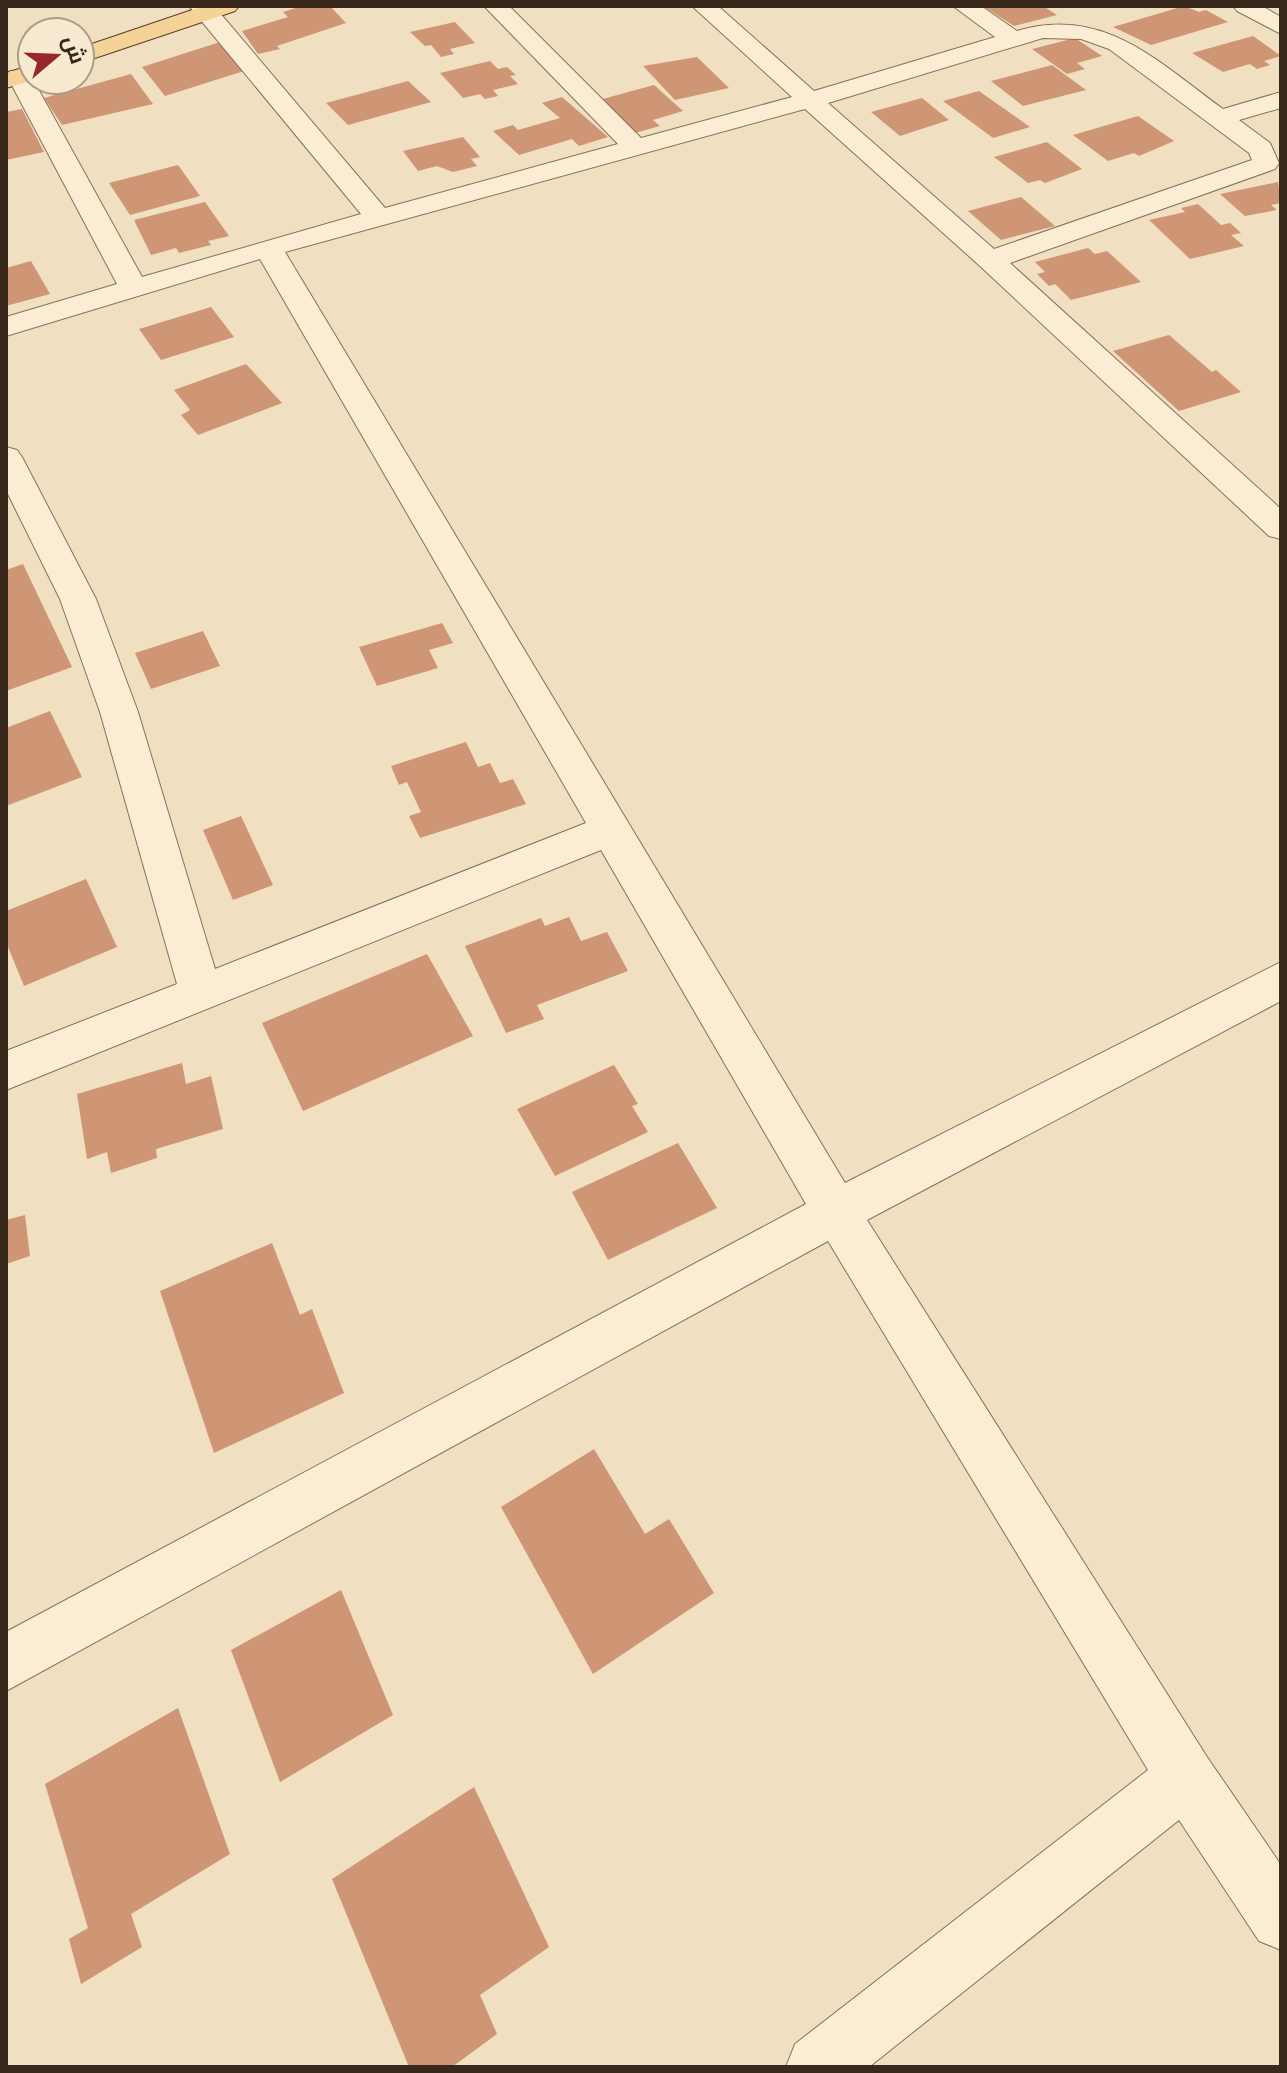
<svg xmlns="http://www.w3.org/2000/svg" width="1287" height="2073" font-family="'Libre Baskerville',Cairo,serif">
  <rect width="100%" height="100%" fill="#f0dfc1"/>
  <g fill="#cf9675">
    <polygon points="302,6 330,6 346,23 277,46 280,49 258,54 242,31 288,17 283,12"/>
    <polygon points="983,6 1043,6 1057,15 1014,26"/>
    <polygon points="1184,6 1199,12 1206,10 1228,22 1151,45 1113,27"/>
    <polygon points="455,22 475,43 450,49 454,54 441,57 431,45 425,46 410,32"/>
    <polygon points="1253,36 1281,56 1264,61 1270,65 1257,69 1250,64 1223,72 1192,53"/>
    <polygon points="1075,38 1102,56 1077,63 1085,69 1067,74 1032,49"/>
    <polygon points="220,42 244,71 165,96 142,67"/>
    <polygon points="697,57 729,88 675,100 643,66"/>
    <polygon points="490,61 498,69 507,67 516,75 510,76 518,84 493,90 498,96 485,99 480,94 463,98 440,73"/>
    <polygon points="1052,65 1086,90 1023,106 991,81"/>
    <polygon points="131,74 153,104 62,125 44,98"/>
    <polygon points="408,81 431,102 348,125 326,103"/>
    <polygon points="654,85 683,111 653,120 660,126 635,133 599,100"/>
    <polygon points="979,91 1030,127 993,138 943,101"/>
    <polygon points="562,97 608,137 579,146 572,139 519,155 493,131 513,125 518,130 560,118 542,103"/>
    <polygon points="922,98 949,120 900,136 871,112"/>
    <polygon points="22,109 44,152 6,160 6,112"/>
    <polygon points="1138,116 1174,141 1139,156 1134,153 1108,161 1073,135"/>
    <polygon points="463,137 480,157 471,159 477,166 453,172 437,166 418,171 403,151"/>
    <polygon points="1047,142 1082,169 1045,183 1040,180 1028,183 994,157"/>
    <polygon points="178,165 200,196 130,215 109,183"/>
    <polygon points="1278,182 1281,203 1271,205 1277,210 1245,216 1220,194"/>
    <polygon points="1021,197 1055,226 1001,240 968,211"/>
    <polygon points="205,202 229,236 208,241 211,245 179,253 176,248 151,255 134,220"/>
    <polygon points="1198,204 1221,225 1230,223 1241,233 1231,235 1244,246 1190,259 1149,220 1185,212 1181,208"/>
    <polygon points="1088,248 1095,254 1107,251 1141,282 1071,300 1055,284 1049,286 1037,274 1045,272 1035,262"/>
    <polygon points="31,261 50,294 6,306 6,268"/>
    <polygon points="211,307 234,337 161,360 139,329"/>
    <polygon points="1169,335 1212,372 1216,370 1241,392 1179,411 1113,351"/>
    <polygon points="246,364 282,403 198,435 181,415 190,410 174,390"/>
    <polygon points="23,564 72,667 6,691 6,570"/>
    <polygon points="442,623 453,643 429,650 438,668 377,686 359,647"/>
    <polygon points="203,631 220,666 151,689 135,653"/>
    <polygon points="50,711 82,777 6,806 6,728"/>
    <polygon points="466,742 478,767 490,763 500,783 513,779 526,804 420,838 409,816 421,812 407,782 399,785 391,766"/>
    <polygon points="241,816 273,885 233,900 203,830"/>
    <polygon points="86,879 117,947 24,986 6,942 6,911"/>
    <polygon points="569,917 581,941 607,932 628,971 537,1005 544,1019 506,1033 465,946 541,918 545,926"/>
    <polygon points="427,954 473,1036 303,1111 262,1023"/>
    <polygon points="182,1063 186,1084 211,1076 223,1129 156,1149 157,1158 111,1173 107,1152 87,1159 77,1094"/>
    <polygon points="614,1065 638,1104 632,1106 648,1132 555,1176 517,1109"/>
    <polygon points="678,1143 717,1208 608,1260 572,1192"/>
    <polygon points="25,1215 30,1256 6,1264 6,1220"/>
    <polygon points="272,1243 300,1315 312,1309 344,1393 214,1453 160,1291"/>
    <polygon points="594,1449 645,1534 669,1519 714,1593 593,1674 501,1507"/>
    <polygon points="341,1590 393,1715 280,1782 231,1650"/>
    <polygon points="178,1708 230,1854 131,1914 142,1947 81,1984 69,1939 88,1928 45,1784"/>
    <polygon points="474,1787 549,1947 480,1995 497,2034 452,2067 409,2067 332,1879"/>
  </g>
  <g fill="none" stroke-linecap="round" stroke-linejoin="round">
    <defs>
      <g id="minor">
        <path d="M189 6H214L385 208 618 144 484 6H509L641 138 792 97 692 6H718L814 91 995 37 953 6H981L1017 31C1104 5 1158 62 1223 109L1281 92V108L1239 120 1270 143 1279 163 1275 169 1010 263 1281 509V539L1269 536 980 266 805 109 285 252 845 1183 1281 962V1001L867 1220 1207 1757 1281 1865V1950L1259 1941 1179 1820 869 2067H786L795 2044 1148 1770 828 1241 6 1691V1632L806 1204 601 850 6 1090V1051L177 984 100 712 60 599 6 490V447L17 450 22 457 96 599 138 712 215 969 586 823 260 259 6 336V317L117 284 7 76 10 71H28L31 76 142 277 361 214ZM1043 38 1081 39 1109 49 1249 153 1252 160 994 249 828 103Z"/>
        <polygon points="1233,6 1262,6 1281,17 1281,34 1237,11"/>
      </g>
      <g id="major">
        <polygon points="204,6 239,6 235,11 80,63 80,48"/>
        <polygon points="32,65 33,80 6,88 6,73"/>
      </g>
    </defs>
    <use href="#minor" stroke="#8a6f58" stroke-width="2"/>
    <use href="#major" stroke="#573e2c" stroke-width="2"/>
    <use href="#minor" fill="#faedd4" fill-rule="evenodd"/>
    <use href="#major" fill="#f5d297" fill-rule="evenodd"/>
  </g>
  <rect width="1287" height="2073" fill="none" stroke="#39291d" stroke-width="16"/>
  <g transform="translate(56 56) rotate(71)"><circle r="38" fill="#f7ead1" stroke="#ab9d89" stroke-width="2"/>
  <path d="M0-6L14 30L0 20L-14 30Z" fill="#9b252d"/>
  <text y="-12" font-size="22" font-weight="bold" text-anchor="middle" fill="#39291d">ش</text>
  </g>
</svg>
